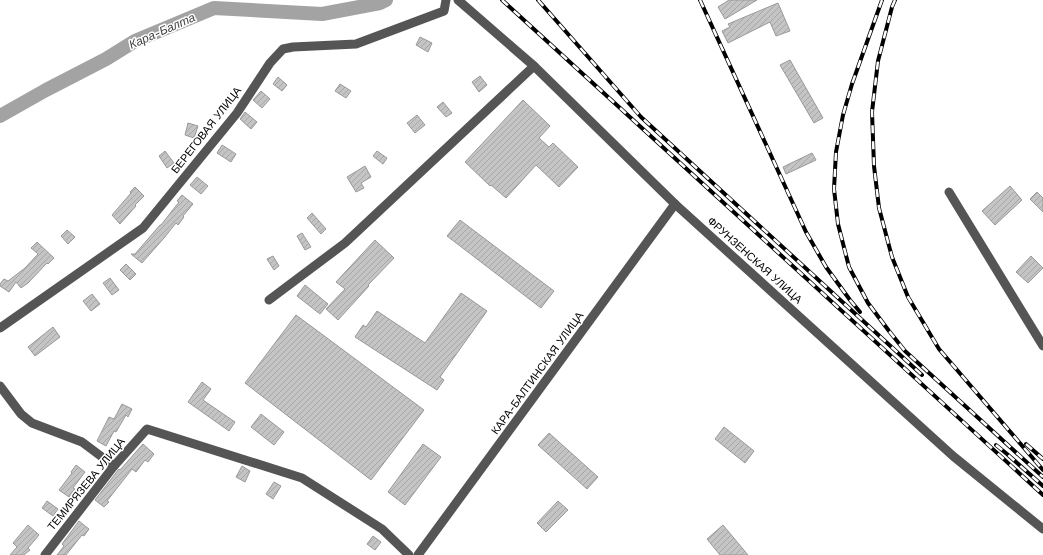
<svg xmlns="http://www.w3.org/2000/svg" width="1043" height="555" font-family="'Work Sans',sans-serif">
  <defs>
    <pattern id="building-hatch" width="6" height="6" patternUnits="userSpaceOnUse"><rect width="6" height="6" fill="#c4c4c4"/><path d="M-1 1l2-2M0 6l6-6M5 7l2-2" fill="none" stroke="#a7a7a7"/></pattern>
  </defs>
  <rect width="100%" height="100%" fill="#fff"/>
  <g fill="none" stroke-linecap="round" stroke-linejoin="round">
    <polyline stroke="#a3a3a3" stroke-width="14" points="0,116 46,90 106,59 135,41 214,8 322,14 380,3 386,0"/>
  </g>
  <g fill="url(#building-hatch)" stroke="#999">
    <polygon points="729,0 757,0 725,19 718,7"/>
    <polygon points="778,3 790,31 776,36 770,22 728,43 722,31 730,27 728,24"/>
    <polygon points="420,37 432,43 428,52 416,45"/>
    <polygon points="790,60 823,118 814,123 780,65"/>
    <polygon points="480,76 487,85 479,92 472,82"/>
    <polygon points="278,77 287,85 282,91 273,84"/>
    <polygon points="340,84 351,91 346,98 335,91"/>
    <polygon points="261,91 270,99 262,108 253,100"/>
    <polygon points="523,100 550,126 539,138 549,147 553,143 578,167 559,187 536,165 506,198 491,185 490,186 465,162"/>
    <polygon points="443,102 452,113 446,117 437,107"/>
    <polygon points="245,112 257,122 251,129 240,119"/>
    <polygon points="417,115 425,125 415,133 407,123"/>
    <polygon points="188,123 198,126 194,138 185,135"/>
    <polygon points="222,145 236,154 231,162 217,153"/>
    <polygon points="165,151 174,163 167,168 159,156"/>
    <polygon points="377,151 387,158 383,164 373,156"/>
    <polygon points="812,153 816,160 786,174 783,167"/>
    <polygon points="365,166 371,177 361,183 364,188 356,192 347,177"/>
    <polygon points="197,177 208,186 201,194 190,185"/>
    <polygon points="1010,186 1022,200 995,225 982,211"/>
    <polygon points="135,187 144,196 135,205 136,206 120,224 112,215 131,193 130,192"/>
    <polygon points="1037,192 1043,198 1043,212 1030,199"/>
    <polygon points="182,195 193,204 183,216 184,217 178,225 176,223 164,238 142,263 131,254 135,254 160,225 161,225 179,202 177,201"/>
    <polygon points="312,213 326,229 321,234 307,218"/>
    <polygon points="460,220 554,291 541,308 447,236"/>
    <polygon points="67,230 75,237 68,244 61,236"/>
    <polygon points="302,233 311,247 305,250 297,236"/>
    <polygon points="375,240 394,258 368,285 369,286 338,320 326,309 345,289 336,282"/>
    <polygon points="37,242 54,258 48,264 47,263 28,283 21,288 16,282 9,292 0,286 0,284 4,279 8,281 25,268 38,254 31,248"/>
    <polygon points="273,256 279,266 274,270 267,259"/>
    <polygon points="1031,256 1043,268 1028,283 1016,272"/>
    <polygon points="126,264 136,274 130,280 120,270"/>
    <polygon points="110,278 119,290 112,295 103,283"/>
    <polygon points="305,285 328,304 320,314 297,296"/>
    <polygon points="461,293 487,311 440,377 444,380 437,390 355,337 363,325 366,327 377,311 425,343"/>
    <polygon points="92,294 100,304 91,311 83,301"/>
    <polygon points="296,315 424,410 371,480 245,383"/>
    <polygon points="53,327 60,337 35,356 28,347"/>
    <polygon points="202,382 211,389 203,400 235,422 229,431 188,402"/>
    <polygon points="122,404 132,409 128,417 126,415 116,432 114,431 106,446 97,441 109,417 114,419"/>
    <polygon points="261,414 284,432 274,445 251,427"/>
    <polygon points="724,427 754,451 745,463 715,439"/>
    <polygon points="549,433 598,477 587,489 538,445"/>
    <polygon points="143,444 154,454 148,462 145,460 136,472 132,469 107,501 109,502 104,507 95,500 119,469 120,470"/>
    <polygon points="423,444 441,457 405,505 388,492"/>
    <polygon points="76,465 85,472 73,488 75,489 69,497 59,490 72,473 71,472"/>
    <polygon points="242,466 250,471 245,482 236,477"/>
    <polygon points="274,482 281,486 273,499 266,494"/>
    <polygon points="47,501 58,509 53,516 42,508"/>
    <polygon points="558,501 568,510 546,532 537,523"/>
    <polygon points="79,521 89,529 84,536 82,535 66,555 57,555 64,546 62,544"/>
    <polygon points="28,525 39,535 28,548 30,550 24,555 10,555 17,547 13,543"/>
    <polygon points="723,525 748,555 720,555 707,539"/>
    <polygon points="373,536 381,542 375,550 367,544"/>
  </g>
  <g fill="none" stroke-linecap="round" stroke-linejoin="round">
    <g stroke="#555" stroke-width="9">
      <polyline points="458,0 534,66 675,204 953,456 1043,529"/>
      <polyline points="949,192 1043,346"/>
      <polyline points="269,300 345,243 534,66"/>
      <polyline points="0,328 143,228 237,113 270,63 283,49 293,47 356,44 444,11 446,0"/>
      <polyline points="0,386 21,414 32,423 82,442 114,466"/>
      <polyline points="45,555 114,466 147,429 302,478 382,529 409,555"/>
      <polyline points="418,555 675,204"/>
    </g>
    <defs>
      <g id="rail">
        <polyline points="502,0 1043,495"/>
        <polyline points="538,0 641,117 922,375"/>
        <polyline points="700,0 806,232 826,267 850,300 860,312"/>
        <polyline points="882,0 852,84 843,115 836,152 834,189 838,224 849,267 868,303 889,331 905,351 1043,477"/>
        <polyline points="895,0 892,7 878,61 872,112 874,166 879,208 892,257 908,297 939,349 1043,470"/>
        <polyline points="1026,444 1043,459"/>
        <polyline points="996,445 1007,454 1043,486"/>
      </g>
    </defs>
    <use href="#rail" stroke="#000" stroke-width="4"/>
    <use href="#rail" stroke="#fff" stroke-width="2.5" stroke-dasharray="8" stroke-linecap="butt"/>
  </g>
  <g text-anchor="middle" stroke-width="3" stroke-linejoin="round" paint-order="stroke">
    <g font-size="11" fill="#000" stroke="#fff">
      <text transform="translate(206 130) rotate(-52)" y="4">БЕРЕГОВАЯ УЛИЦА</text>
      <text transform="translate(755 260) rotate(42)" y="4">ФРУНЗЕНСКАЯ УЛИЦА</text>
      <text transform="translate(537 373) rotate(-54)" y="4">КАРА-БАЛТИНСКАЯ УЛИЦА</text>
      <text transform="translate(86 484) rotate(-51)" y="4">ТЕМИРЯЗЕВА УЛИЦА</text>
    </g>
    <g font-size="12" font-style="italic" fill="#444" stroke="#fff">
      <text transform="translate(162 31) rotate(-24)" y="4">Кара-Балта</text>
    </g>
  </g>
</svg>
